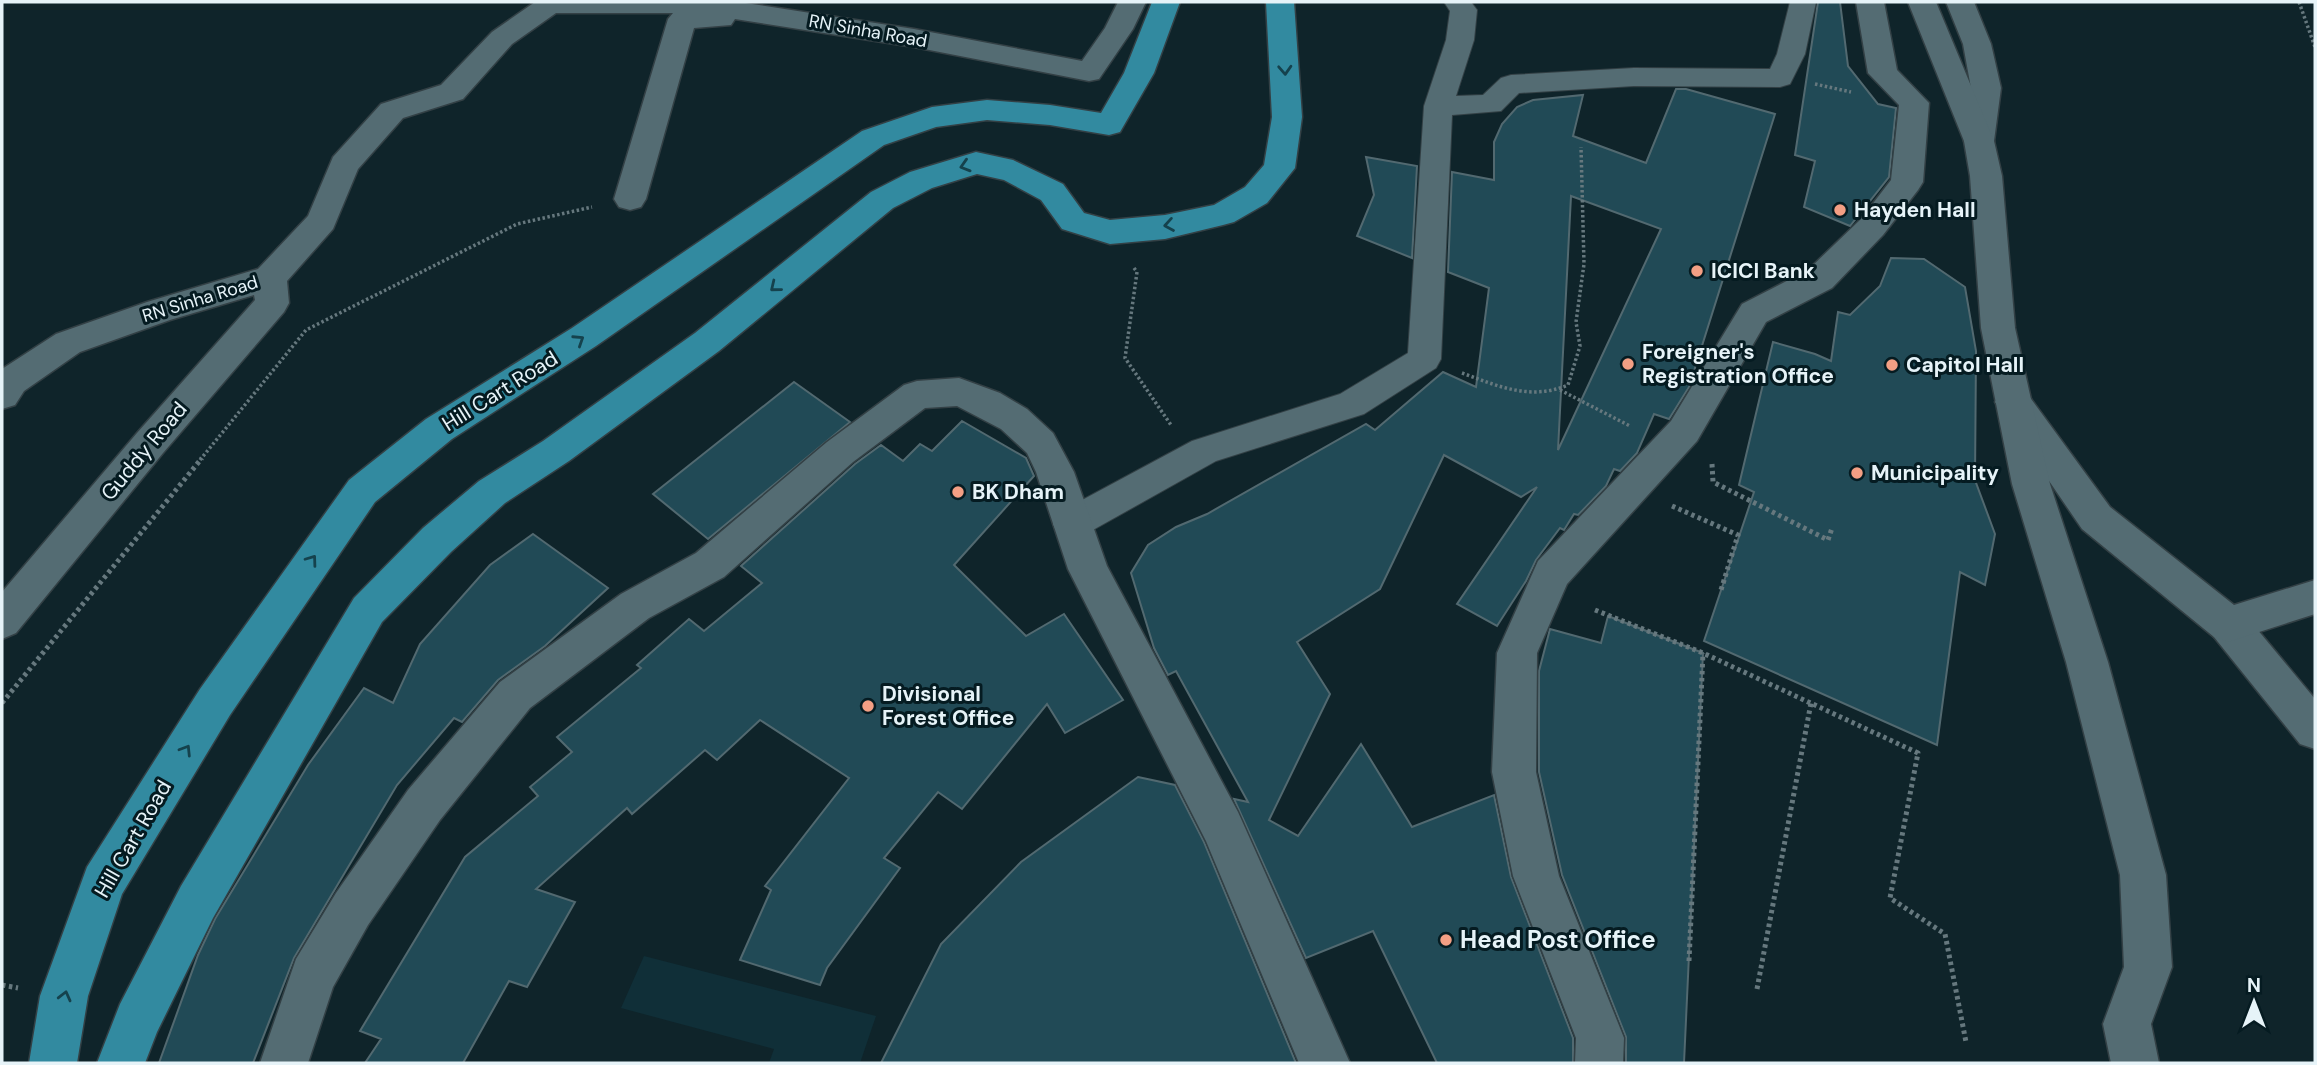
<svg xmlns="http://www.w3.org/2000/svg" width="2317" height="1065" font-family="'DM Sans',sans-serif">
  <rect width="100%" height="100%" fill="#0f242a"/>
  <polygon fill="#102f38" points="644,956 876,1016 860,1063 769,1063 774,1049 621,1008"/>
  <g fill="#214a56" stroke="#526970" stroke-width="2" fill-rule="evenodd">
    <polygon points="1818,2 1840,2 1848,66 1878,104 1896,108 1889,177 1850,226 1804,207 1815,161 1795,155"/>
    <path d="M1676 89H1686L1775 114 1689 387 1669 419 1654 414 1637 453 1620 471 1614 469 1606 486 1578 515 1574 514 1564 530 1560 528 1536 560 1526 581 1497 626 1457 604 1537 487 1521 497 1444 455 1380 589 1297 642 1330 694 1269 820 1298 836 1361 744 1412 827 1494 795 1511 877 1573 1038V1063H1437L1373 931 1306 958 1234 799 1248 802 1176 671 1168 675 1154 648 1131 573 1148 545 1176 527 1207 514 1366 424 1375 430 1443 372 1476 387 1489 288 1448 272 1452 172 1494 180V142L1502 124 1517 107 1533 100 1583 95 1573 136 1646 163ZM1571 196 1661 229 1558 450Z"/>
    <polygon points="1366,157 1417,166 1412,258 1357,236 1374,195"/>
    <polygon points="1891,258 1924,259 1965,287 1976,351 1975,480 1995,534 1985,585 1960,572 1937,745 1704,641 1754,492 1739,485 1773,342 1815,354 1831,361 1838,312 1850,315 1880,286"/>
    <polygon points="794,382 850,422 708,539 653,494"/>
    <polygon points="962,421 1026,458 1034,476 954,565 1026,636 1064,614 1123,700 1065,733 1047,704 962,809 938,792 884,858 900,868 827,968 820,985 740,960 771,890 765,886 849,778 760,720 717,760 705,750 632,814 627,808 536,889 575,902 527,987 509,981 463,1063 365,1063 381,1039 360,1031 465,857 538,796 530,787 572,752 557,737 641,668 637,665 689,619 704,631 762,583 741,566 855,464 881,445 903,461 920,444 932,451"/>
    <polygon points="533,534 608,588 545,646 498,680 462,722 454,718 397,785 294,958 253,1063 159,1063 198,955 215,919 308,765 364,688 393,703 420,644 490,565"/>
    <polygon points="1608,616 1703,653 1684,1063 1626,1063 1626,1037 1562,875 1539,772 1539,671 1550,629 1601,643"/>
    <polygon points="1138,777 1175,785 1204,842 1296,1063 881,1063 941,944 1021,862"/>
  </g>
  <g fill="none" stroke-linecap="round" stroke-linejoin="round">
    <defs>
      <polygon id="pedestrian" points="1444,2 1471,2 1477,10 1474,40 1456,96 1483,95 1501,78 1511,75 1634,68 1770,69 1777,54 1790,2 1816,2 1805,54 1790,84 1780,87 1634,86 1519,93 1501,111 1452,115 1441,359 1436,368 1364,414 1216,461 1084,535 1071,539 1058,535 1053,524 1058,513 1192,441 1340,394 1408,353 1424,106 1446,40 1450,11"/>
      <g id="minor">
        <polygon points="535,2 739,2 914,29 1082,61 1105,28 1118,2 1146,2 1133,29 1099,79 1089,81 914,47 735,19 731,25 694,28 646,199 641,207 630,210 619,207 614,199 668,19 673,13 556,13 512,44 463,99 403,118 358,169 333,229 287,281 289,303 284,312 163,453 16,633 2,639 2,592 137,433 255,300 254,295 170,320 80,352 24,391 15,405 2,409 2,369 56,334 147,302 258,269 308,216 333,157 381,104 441,85 492,32"/>
        <polygon points="1946,2 1974,2 1991,44 2001,88 1994,141 1990,148 1979,151 1968,148 1964,141 1971,88 1963,44"/>
        <polygon points="2228,606 2242,611 2315,699 2315,749 2300,744 2214,637 2208,624 2214,611"/>
      </g>
      <g id="tertiary">
        <polygon points="1856,2 1884,2 1897,70 1929,103 1923,182 1918,190 1883,235 1832,288 1766,322 1697,441 1567,584 1537,653 1536,772 1559,876 1624,1038 1623,1063 1575,1063 1576,1038 1513,876 1492,772 1497,653 1538,561 1671,421 1742,304 1808,270 1861,219 1891,180 1899,105 1868,73"/>
        <polygon points="959,378 1000,393 1027,409 1053,433 1074,472 1107,566 1238,812 1350,1063 1299,1063 1206,841 1068,569 1036,472 1027,453 1001,429 957,406 925,408 853,462 724,577 649,618 530,708 440,820 368,925 333,987 308,1063 260,1063 296,959 336,893 408,790 500,682 621,594 696,553 827,442 904,385 917,381"/>
        <polygon points="2013,388 2026,392 2110,507 2234,605 2315,580 2315,614 2228,642 2214,637 2082,529 1995,402 2000,392"/>
      </g>
      <polygon id="secondary" points="1908,2 1936,2 1994,141 2002,176 2015,328 2050,484 2108,662 2166,875 2172,967 2151,1024 2159,1063 2111,1063 2103,1024 2124,967 2120,875 2066,662 2012,484 1981,328 1970,176 1964,141"/>
      <g id="trunk">
        <polygon points="1152,2 1180,2 1154,73 1120,132 1109,135 1050,125 987,120 936,127 884,145 596,346 452,439 375,502 230,715 122,894 88,996 77,1063 29,1063 40,996 87,867 200,689 349,480 426,419 572,328 862,131 932,107 987,100 1050,105 1101,113 1124,73"/>
        <polygon points="1266,2 1294,2 1302,117 1295,168 1267,203 1234,222 1223,225 1165,239 1110,244 1062,229 1041,200 1004,180 977,174 932,188 893,208 719,351 569,461 505,503 451,552 382,622 213,918 157,1032 145,1063 97,1063 120,1004 181,886 354,598 423,528 479,481 543,441 695,333 871,192 910,172 976,152 1013,160 1063,184 1084,213 1110,220 1165,215 1214,205 1245,187 1264,165 1272,117"/>
      </g>
    </defs>
    <use href="#pedestrian" stroke="#334045" stroke-width="2"/>
    <use href="#minor" stroke="#334045" stroke-width="3"/>
    <use href="#tertiary" stroke="#334045" stroke-width="3"/>
    <use href="#secondary" stroke="#334045" stroke-width="3"/>
    <use href="#trunk" stroke="#334045" stroke-width="3"/>
    <g stroke="#66787e" stroke-width="3.5" stroke-dasharray="2.5 2.5" stroke-linecap="butt">
      <polyline points="2299,2 2315,47"/>
      <polyline points="1815,84 1851,92"/>
      <polyline points="1134,268 1137,272 1125,358 1171,425"/>
      <path d="M1462 373C1498 386 1530 401 1568 385L1580 346 1576 322 1584 264 1581 147"/>
      <polyline points="1560,390 1630,426"/>
      <polyline points="200,460 306,330 517,224 592,207"/>
    </g>
    <g stroke="#66787e" stroke-width="5" stroke-dasharray="3.5 3.5" stroke-linecap="butt">
      <polyline points="1712,464 1713,482 1828,540 1832,528"/>
      <polyline points="1672,506 1738,535 1721,590"/>
      <polyline points="1595,610 1703,653 1918,753 1890,898 1945,934 1966,1042"/>
      <polyline points="2,703 202,458"/>
      <polyline points="1689,961 1703,653"/>
      <polyline points="2,985 18,988"/>
      <polyline points="1757,989 1811,703"/>
    </g>
    <use href="#pedestrian" fill="#546c73" fill-rule="evenodd"/>
    <use href="#minor" fill="#546c73" fill-rule="evenodd"/>
    <use href="#tertiary" fill="#546c73" fill-rule="evenodd"/>
    <use href="#secondary" fill="#546c73" fill-rule="evenodd"/>
    <use href="#trunk" fill="#328aa0" fill-rule="evenodd"/>
  </g>
  <defs><path id="oneway-chevron" d="M-2-3.5L2.5 0L-2 3.5" fill="none" stroke-width="1.6" stroke-linecap="round" stroke-linejoin="round" transform="scale(1.75)"/></defs>
  <g stroke="#15424d">
    <use href="#oneway-chevron" transform="translate(1285 70) rotate(87)"/>
    <use href="#oneway-chevron" transform="translate(965 166) rotate(163)"/>
    <use href="#oneway-chevron" transform="translate(1169 225) rotate(170)"/>
    <use href="#oneway-chevron" transform="translate(775 287) rotate(141)"/>
    <use href="#oneway-chevron" transform="translate(579 340) rotate(-33)"/>
    <use href="#oneway-chevron" transform="translate(312 560) rotate(-54)"/>
    <use href="#oneway-chevron" transform="translate(186 750) rotate(-58)"/>
    <use href="#oneway-chevron" transform="translate(65 996) rotate(-76)"/>
  </g>
  <g fill="#f39f84" stroke="#051b21" stroke-width="2.5">
    <circle cx="1840" cy="210" r="7"/>
    <circle cx="1697" cy="271" r="7"/>
    <circle cx="1628" cy="364" r="7"/>
    <circle cx="1892" cy="365" r="7"/>
    <circle cx="1857" cy="473" r="7"/>
    <circle cx="958" cy="492" r="7"/>
    <circle cx="868" cy="706" r="7"/>
    <circle cx="1446" cy="940" r="7"/>
  </g>
  <g text-anchor="middle" stroke-width="6" stroke-linejoin="round" paint-order="stroke">
    <g font-size="18" fill="#e6f3f8" stroke="#051b21">
      <text transform="translate(868 31) rotate(10)" y="6">RN Sinha Road</text>
      <text transform="translate(200 299) rotate(-17)" y="6">RN Sinha Road</text>
    </g>
    <g font-size="21" font-weight="bold" fill="#e6f3f8" stroke="#051b21" text-anchor="start">
      <text x="1854" y="217">Hayden Hall</text>
      <text x="1711" y="278">ICICI Bank</text>
      <text x="1642" y="359">Foreigner's<tspan x="1642" dy="24">Registration Office</tspan></text>
      <text x="1906" y="372">Capitol Hall</text>
      <text x="1871" y="480">Municipality</text>
      <text x="972" y="499">BK Dham</text>
      <text x="882" y="701">Divisional<tspan x="882" dy="24">Forest Office</tspan></text>
    </g>
    <g font-size="21" fill="#e6f3f8" stroke="#051b21">
      <text transform="translate(500 391) rotate(-32)" y="7">Hill Cart Road</text>
      <text transform="translate(144 451) rotate(-50)" y="7">Guddy Road</text>
      <text transform="translate(133 839) rotate(-60)" y="7">Hill Cart Road</text>
    </g>
    <g font-size="24" font-weight="bold" fill="#e6f3f8" stroke="#051b21" text-anchor="start">
      <text x="1460" y="948">Head Post Office</text>
    </g>
  </g>
  <rect width="2317" height="1065" fill="none" stroke="#e6f3f8" stroke-width="7"/>
  <g transform="translate(2254 1002)" stroke="#051b21" stroke-width="5" paint-order="stroke">
  <path d="M0-5L12 26L0 18L-12 26Z" fill="#e6f3f8"/>
  <text y="-10" font-size="19" font-weight="bold" text-anchor="middle" fill="#e6f3f8">N</text>
  </g>
</svg>
